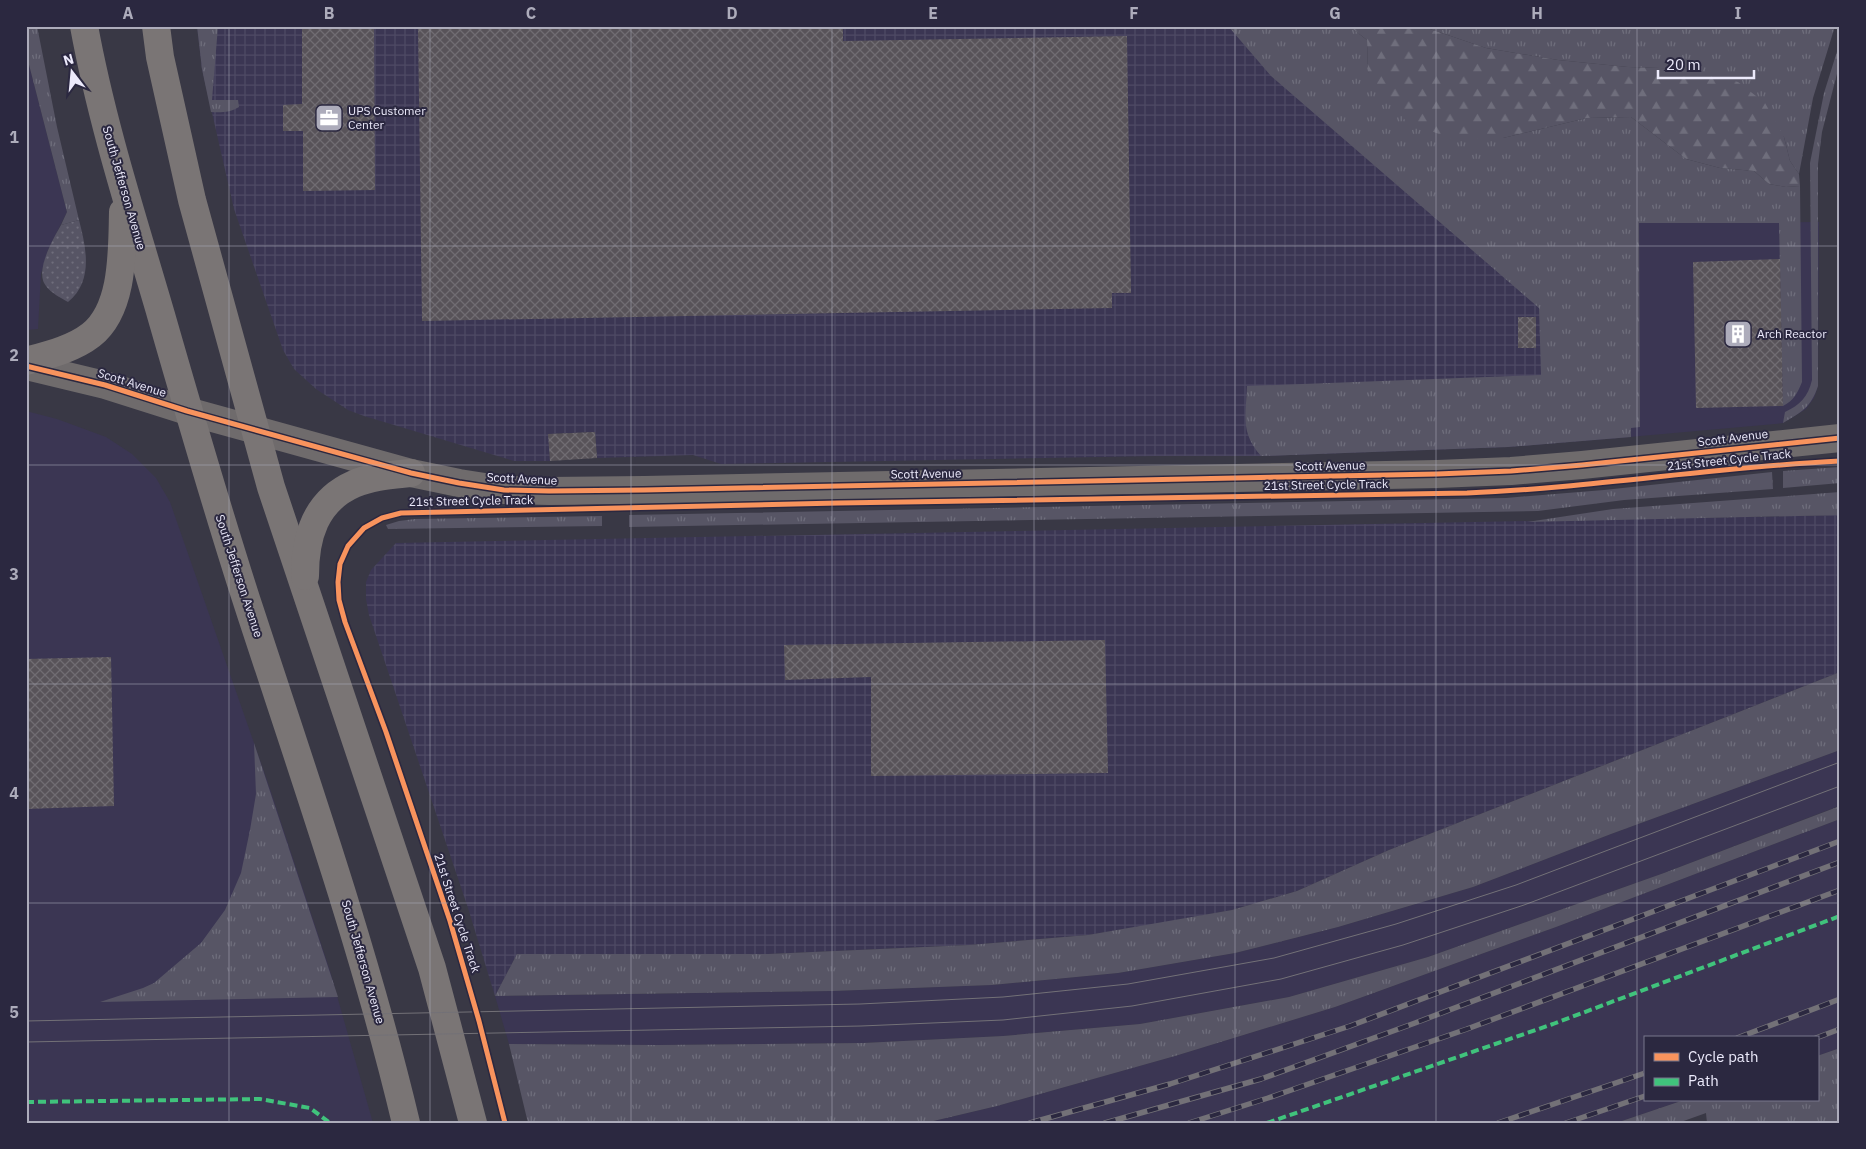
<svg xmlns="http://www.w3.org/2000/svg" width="1866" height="1149" font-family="'IBM Plex Sans',sans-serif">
  <defs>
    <pattern id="industrial-grid" width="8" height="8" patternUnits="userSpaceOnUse" patternTransform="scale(1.25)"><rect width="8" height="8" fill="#3b3653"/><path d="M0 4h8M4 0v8" fill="none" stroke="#4e4a64"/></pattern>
    <pattern id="grass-tufts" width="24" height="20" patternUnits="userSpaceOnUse" patternTransform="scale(1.25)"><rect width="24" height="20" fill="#575565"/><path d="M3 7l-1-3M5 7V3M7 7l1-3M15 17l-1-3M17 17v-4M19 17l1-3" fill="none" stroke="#6f6e7c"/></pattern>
    <pattern id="forest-firs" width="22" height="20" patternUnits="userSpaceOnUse" patternTransform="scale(1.25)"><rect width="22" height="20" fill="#575565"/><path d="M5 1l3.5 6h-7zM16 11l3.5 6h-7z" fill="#6f6e7c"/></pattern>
    <pattern id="garden-dots" width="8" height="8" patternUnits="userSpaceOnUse" patternTransform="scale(1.25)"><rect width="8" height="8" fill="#575565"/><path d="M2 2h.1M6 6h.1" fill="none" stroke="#6f6e7c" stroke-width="1.8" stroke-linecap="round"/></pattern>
    <pattern id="building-cross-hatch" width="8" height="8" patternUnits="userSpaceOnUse" patternTransform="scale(1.25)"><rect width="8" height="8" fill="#585359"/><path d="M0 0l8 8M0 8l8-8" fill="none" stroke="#706c72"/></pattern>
  </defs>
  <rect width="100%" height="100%" fill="#393845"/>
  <g fill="#3b3653">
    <polygon points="26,53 67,212 48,250 41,274 38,329 26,330"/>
    <polygon points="1819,222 1818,386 1814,398 1806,409 1783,423 1775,424 1618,438 1612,223"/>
    <polygon points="26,411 57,419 106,437 132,454 156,478 170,502 270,789 330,971 373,1123 26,1123"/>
    <polygon points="1840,750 1839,806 1664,873 1428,957 1289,997 1140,1024 1003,1036 863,1043 658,1045 509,1044 495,996 833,991 992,985 1118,973 1235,953 1338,927 1473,887 1611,834"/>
    <polygon points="1840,819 1840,1048 1817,1056 1817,1038 1645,1038 1645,1100 1684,1100 1616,1123 925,1123 997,1106 1175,1056 1335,1007 1556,927"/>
  </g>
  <g fill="url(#industrial-grid)">
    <polygon points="197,26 1244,26 1612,223 1618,438 1508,447 1261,456 1154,456 721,464 693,455 597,458 595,432 549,434 550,461 514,461 364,416 348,410 316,389 294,369 283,350 234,209 202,69"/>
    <polygon points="1840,515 1840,672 1389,850 1297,891 1232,910 1168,922 1088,935 969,945 768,954 517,954 495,996 468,908 369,615 366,599 366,582 371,570 396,543"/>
  </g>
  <g fill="url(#grass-tufts)">
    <polygon points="26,26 37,26 57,127 79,220 61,225 67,212 26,53"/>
    <path d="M197 26H218L212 100H238L239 107C231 112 221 113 211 112L202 69Z"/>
    <path d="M1228 26H1349L1367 40 1368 72 1503 138 1587 118 1631 117 1686 159 1720 168 1754 171 1769 184 1786 187 1800 186 1802 382C1797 394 1794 400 1783 406L1779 223H1639L1640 427 1631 428V437L1508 447 1261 456C1240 432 1246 416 1247 386L1541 375 1539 308 1271 76Z"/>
    <polygon points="1421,26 1835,26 1813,98 1799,174 1790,161 1784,137 1691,69 1628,67 1558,60 1486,48"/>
    <path d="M1840 42V62L1822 132 1818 164V386C1811 407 1802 412 1783 423L1785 412C1800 405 1808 397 1812 380L1810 163 1824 93Z"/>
    <polygon points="1840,467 1840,483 1783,488 1783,471"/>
    <polygon points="1772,472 1773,489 1624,500 1538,511 629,527 629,515 1506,498 1604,490"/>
    <polygon points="1840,492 1840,515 1527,522 1613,509"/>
    <polygon points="602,516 602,526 388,529 386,525 399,521 415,519"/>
    <polygon points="1840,672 1840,750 1611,834 1473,887 1338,927 1235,953 1118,973 992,985 833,991 495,996 517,954 768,954 969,945 1088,935 1232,910 1297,891 1389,850"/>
    <polygon points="254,743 338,997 100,1002 143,988 154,983 201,943 225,910 241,873 250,830 256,794"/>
    <polygon points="1840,806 1840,819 1556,927 1335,1007 1175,1056 997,1106 925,1123 528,1123 509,1044 658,1045 863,1043 1003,1036 1140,1024 1289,997 1428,957 1664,873"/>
    <polygon points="1840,1048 1840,1123 1707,1123 1706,1113 1678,1123 1616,1123 1684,1100 1817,1100 1817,1056"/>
  </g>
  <polygon fill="url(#forest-firs)" points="1349,26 1421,26 1486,48 1558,60 1628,67 1691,69 1738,82 1765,103 1784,137 1790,161 1799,174 1800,186 1786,187 1769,184 1754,171 1720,168 1686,159 1631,117 1587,118 1503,138 1453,140 1405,120 1368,72 1367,40"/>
  <path fill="url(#garden-dots)" d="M79 220C86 247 94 281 68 302 61 298 51 293 46 286 34 272 53 239 61 225Z"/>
  <g fill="url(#building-cross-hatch)">
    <polygon points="302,26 374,26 375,190 303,191 303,131 283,131 283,105 302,104"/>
    <polygon points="418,26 843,26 843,41 1127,36 1131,293 1112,293 1112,308 422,321"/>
    <polygon points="1780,259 1783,406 1696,408 1693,262"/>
    <rect x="1518" y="317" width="18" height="31"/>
    <polygon points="595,432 597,458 550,461 548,434"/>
    <polygon points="1105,640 1108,773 871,776 871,677 785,680 784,645"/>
    <polygon points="111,657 114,806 26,809 26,659"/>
  </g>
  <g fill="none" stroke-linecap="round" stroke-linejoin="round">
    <polyline stroke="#6f6b6c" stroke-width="28" points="26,366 105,385 187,411 411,473 459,483 504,490 549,491 644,490 1437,474 1511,471 1582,465 1840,438"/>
    <g stroke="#7a7575" stroke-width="28">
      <path d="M84 26C102 124 133 219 161 315 190 416 219 517 252 617 307 785 365 951 406 1123"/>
      <polyline points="156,26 160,57 192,200 271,487 432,968 473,1123"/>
      <path d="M26 361C48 355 73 349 91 335 124 309 122 251 123 212"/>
      <path d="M305 576C305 537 315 501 354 484 372 476 392 475 411 473"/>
    </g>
    <g stroke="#737177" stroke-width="1">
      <polyline points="26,1021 860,1004 1003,997 1128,984 1274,958 1396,924 1516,885 1840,762"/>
      <polyline points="26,1042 861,1026 1003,1020 1132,1006 1281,979 1403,945 1524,905 1840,786"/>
    </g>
    <defs>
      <g id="rail">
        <polyline points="1737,1038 1840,999"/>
        <polyline points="1816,1038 1840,1029"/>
        <polyline points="1030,1123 1170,1084 1350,1026 1840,841"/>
        <polyline points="1105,1123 1261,1079 1415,1023 1840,862"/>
        <polyline points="1189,1123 1268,1098 1467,1029 1840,890"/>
        <polyline points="1498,1123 1645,1073"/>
        <polyline points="1566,1123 1645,1096"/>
      </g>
    </defs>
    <use href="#rail" stroke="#737177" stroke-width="5.5"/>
    <use href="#rail" stroke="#2b2840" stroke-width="4" stroke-dasharray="11" stroke-linecap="butt"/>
    <g stroke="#40c37c" stroke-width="4" stroke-dasharray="8 4" stroke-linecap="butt">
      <polyline points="26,1102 260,1099 310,1108 330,1123"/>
      <polyline points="1267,1123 1553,1024 1840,916"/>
    </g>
    <defs>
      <g id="cycleway">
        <polyline points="26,366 105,385 187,411 411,473 459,483 504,490 549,491 644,490 1437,474 1511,471 1582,465 1840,438"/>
        <path d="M505 1123 479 1021 450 921 386 732 345 622 339 600 338 582 340 564 348 546 364 528 382 518 401 513 838 503 1467 493C1591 488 1715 467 1840 461"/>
      </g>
    </defs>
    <use href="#cycleway" stroke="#2b2840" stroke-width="8"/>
    <use href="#cycleway" stroke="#f8935d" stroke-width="5"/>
  </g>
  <path fill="none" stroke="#adacbb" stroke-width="1" stroke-opacity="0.55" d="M229 26V1123M430 26V1123M631 26V1123M832 26V1123M1034 26V1123M1235 26V1123M1436 26V1123M1637 26V1123M26 246H1840M26 465H1840M26 684H1840M26 903H1840"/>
  <defs>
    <symbol id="office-square" viewBox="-11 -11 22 22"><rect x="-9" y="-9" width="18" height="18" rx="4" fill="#adacbb" stroke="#2b2840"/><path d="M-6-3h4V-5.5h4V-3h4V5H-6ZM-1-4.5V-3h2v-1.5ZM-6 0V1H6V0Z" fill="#fff"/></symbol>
    <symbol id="building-square" viewBox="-11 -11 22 22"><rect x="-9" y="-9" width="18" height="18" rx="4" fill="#adacbb" stroke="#2b2840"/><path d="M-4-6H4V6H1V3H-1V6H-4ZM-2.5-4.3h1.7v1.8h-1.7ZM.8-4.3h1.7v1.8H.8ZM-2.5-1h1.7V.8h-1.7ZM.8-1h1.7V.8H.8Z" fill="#fff"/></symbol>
  </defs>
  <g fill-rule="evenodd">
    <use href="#office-square" x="313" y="102" width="32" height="32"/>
    <use href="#building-square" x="1722" y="318" width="32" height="32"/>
  </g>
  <g text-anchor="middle" stroke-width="4" stroke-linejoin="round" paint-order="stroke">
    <g font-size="12" fill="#eceafb" stroke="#2b2840" text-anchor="start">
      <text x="348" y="115">UPS Customer<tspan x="348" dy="14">Center</tspan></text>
      <text x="1757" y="338">Arch Reactor</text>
    </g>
    <g font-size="12" fill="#eceafb" stroke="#2b2840">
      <text transform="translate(124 188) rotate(74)" y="4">South Jefferson Avenue</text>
      <text transform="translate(132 383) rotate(17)" y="4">Scott Avenue</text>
      <text transform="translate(1733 438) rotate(-7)" y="4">Scott Avenue</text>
      <text transform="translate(1729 460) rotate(-6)" y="4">21st Street Cycle Track</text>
      <text transform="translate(1330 466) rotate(-1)" y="4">Scott Avenue</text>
      <text transform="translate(926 474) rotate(-1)" y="4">Scott Avenue</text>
      <text transform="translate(522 479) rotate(3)" y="4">Scott Avenue</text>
      <text transform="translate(1326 485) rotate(-1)" y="4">21st Street Cycle Track</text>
      <text transform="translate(471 501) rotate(-1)" y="4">21st Street Cycle Track</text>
      <text transform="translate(239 576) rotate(72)" y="4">South Jefferson Avenue</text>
      <text transform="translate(457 913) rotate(72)" y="4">21st Street Cycle Track</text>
      <text transform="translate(363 962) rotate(74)" y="4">South Jefferson Avenue</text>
    </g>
  </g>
  <rect width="1866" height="1149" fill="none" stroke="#2b2840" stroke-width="55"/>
  <rect x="1644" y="1036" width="175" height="65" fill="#2b2840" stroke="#78768b"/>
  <rect x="1654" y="1053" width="25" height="8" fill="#f8935d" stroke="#78768b"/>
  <text x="1688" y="1062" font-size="15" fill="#eceafb">Cycle path</text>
  <rect x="1654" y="1078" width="25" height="8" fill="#40c37c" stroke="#78768b"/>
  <text x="1688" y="1086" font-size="15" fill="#eceafb">Path</text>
  <g transform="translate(72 72) rotate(344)" stroke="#2b2840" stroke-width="4" paint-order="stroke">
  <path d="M0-4L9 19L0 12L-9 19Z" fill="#eceafb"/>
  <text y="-8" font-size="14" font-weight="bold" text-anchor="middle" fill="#eceafb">N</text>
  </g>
  <path d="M1658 70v8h96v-8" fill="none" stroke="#eceafb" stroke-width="2.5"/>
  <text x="1666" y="70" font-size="15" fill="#eceafb" stroke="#2b2840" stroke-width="4" paint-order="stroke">20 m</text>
  <rect x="28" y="28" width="1810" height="1094" fill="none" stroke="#adacbb" stroke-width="2"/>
  <g font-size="16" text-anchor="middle" font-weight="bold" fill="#adacbb">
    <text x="128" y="19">A</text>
    <text x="329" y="19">B</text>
    <text x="531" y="19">C</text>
    <text x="732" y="19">D</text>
    <text x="933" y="19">E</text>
    <text x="1134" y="19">F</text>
    <text x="1335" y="19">G</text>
    <text x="1537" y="19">H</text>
    <text x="1738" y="19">I</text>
    <text x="14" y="143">1</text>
    <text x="14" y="361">2</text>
    <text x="14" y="580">3</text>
    <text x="14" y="799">4</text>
    <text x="14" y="1018">5</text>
  </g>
</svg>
